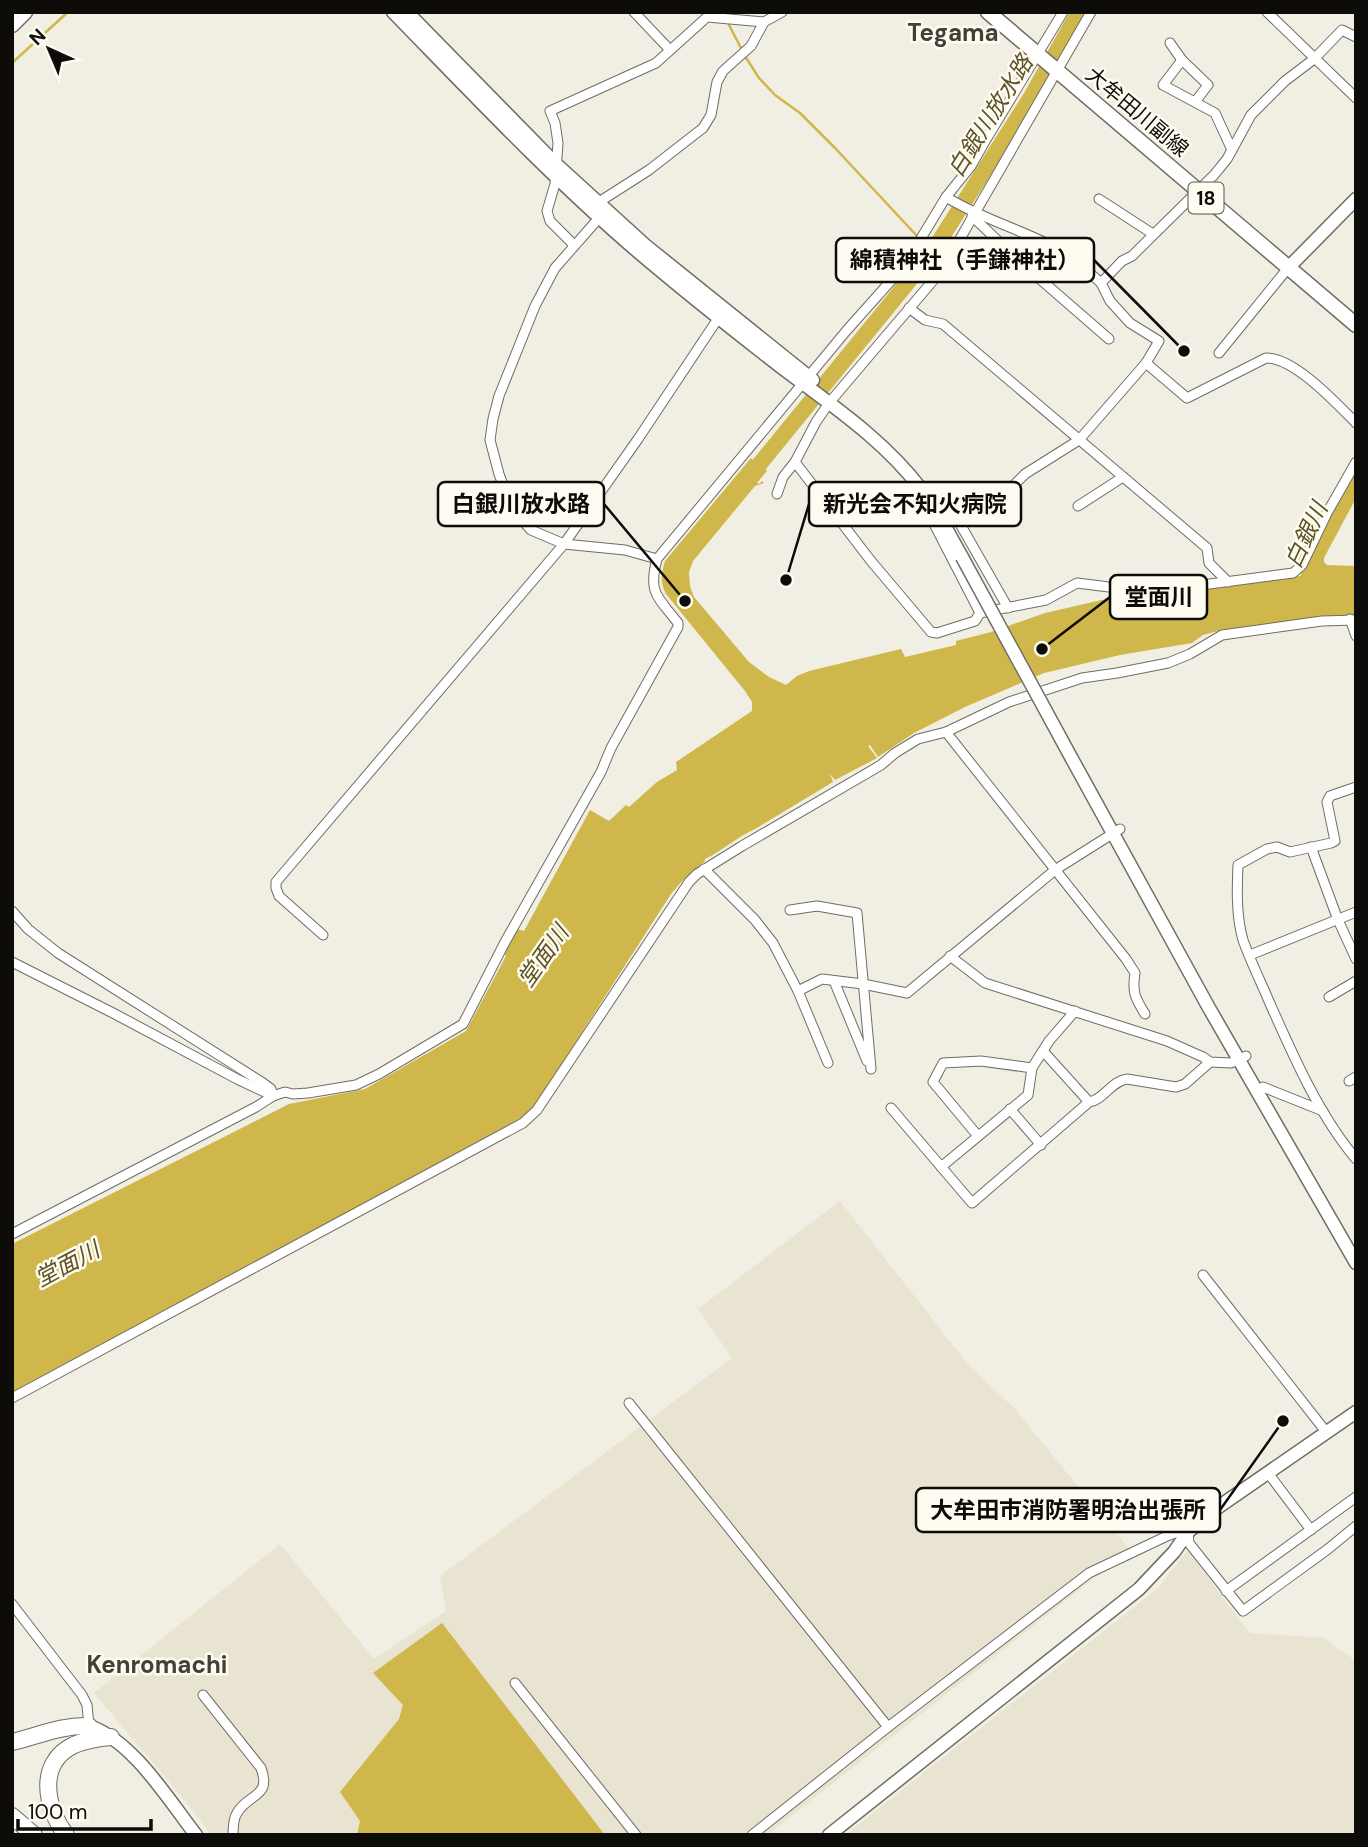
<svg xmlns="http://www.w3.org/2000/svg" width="1368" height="1847" font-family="'DM Sans','Noto Sans JP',sans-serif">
  <rect width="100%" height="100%" fill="#f1eee3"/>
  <g fill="#e8e4d1">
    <polygon points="840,1201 970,1367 1014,1408 1130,1550 767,1835 211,1835 182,1797 94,1693 280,1544 374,1659 446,1611 440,1576 732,1358 698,1309"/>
    <polygon points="1188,1550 1239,1620 1251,1633 1324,1638 1356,1661 1356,1835 845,1835 1157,1589"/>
  </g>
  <g fill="#cfb74b">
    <path d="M751 458 755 462 759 458 767 466 765 468 767 471 757 483 759 484 762 481 764 483 755 486 693 561 689 572 690 586 694 597 749 662 769 677 786 685 797 676 809 671 901 649 905 657 956 645V641L991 632 1045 613 1115 597 1132 598 1158 595 1212 586 1300 576 1356 467V498L1324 558V562L1327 565 1356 566V616L1218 631 1203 635 1192 643 1120 655 1044 673 965 707 914 733 878 757 870 745 868 746 877 758 835 780 830 774 833 782 755 829C737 837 723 850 705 859V861L699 866 697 870C686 875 679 885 671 894L550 1082 531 1111 525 1116 12 1393V1244L289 1104 365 1089 466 1031 506 956 504 953 517 929 524 931 590 810 609 821 626 805 629 807 657 782 677 770 676 762 752 711V702L745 691 666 594C660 583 661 573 665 561Z"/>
    <polygon points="442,1623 605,1835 357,1835 360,1821 340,1792 399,1719 403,1705 373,1673"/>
  </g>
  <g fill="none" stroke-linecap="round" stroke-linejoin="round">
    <g stroke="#cfb74b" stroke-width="2.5">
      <polyline points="727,21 742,50"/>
      <polyline points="745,56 759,78 775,95 800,113 835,148 918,237"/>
      <polyline points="12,63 68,12"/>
      <polyline points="922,242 931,254"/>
    </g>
    <polyline stroke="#cfb74b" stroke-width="16" points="749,477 931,254 1031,97 1079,12"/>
    <defs>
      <g id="street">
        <polyline points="634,12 670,50"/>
        <polyline points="1267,12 1356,98"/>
        <polyline points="1170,43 1182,60 1208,85 1195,102"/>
        <polyline points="1182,60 1163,85 1215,113 1232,150"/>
        <path d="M946 197C980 218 1017 228 1052 246 1070 255 1086 270 1101 283L1122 261 1132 256 1214 175 1227 159 1251 115 1285 81 1314 59 1342 30 1356 37"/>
        <polyline points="1099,199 1153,234"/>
        <polyline points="972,216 1018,260 1109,339"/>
        <polyline points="574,245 550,221 547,211 555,184 558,143 555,123 550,111 656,63 707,17 764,22"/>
        <path d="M1101 283 1110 301 1130 323 1159 341 1146 363 1187 398 1266 358C1294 357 1337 404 1356 423"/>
        <polyline points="909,308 925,320 943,324 1207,548 1209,563 1228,582"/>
        <polyline points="1219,353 1288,268"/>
        <polyline points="795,462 871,561 931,632 937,633 975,621 980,613 1046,600 1077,583 1149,592 1293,573 1302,565 1327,513 1356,462"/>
        <polyline points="777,494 783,477 795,462 816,422 829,403 942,270 1091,12"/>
        <polyline points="999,500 1025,474 1079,440 1146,363"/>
        <polyline points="941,503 951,508 1008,608"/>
        <polyline points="1078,506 1123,477"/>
        <polyline points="934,508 932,520 980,613"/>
        <polyline points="657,559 625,550 564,544 531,530 520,518 509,501 499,474 490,440 493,419 499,396 535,306 555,268 599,218 599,202 649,170 703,128 711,115 717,82 723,71 751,46 764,22 782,12"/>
        <polyline points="1350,619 1356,636"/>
        <path d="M946 732 1126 959 1135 973C1132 992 1135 998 1145 1014"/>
        <path d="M1356 787 1330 796 1327 802 1335 841 1331 843 1290 852 1277 847 1267 849 1238 865C1237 889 1236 916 1243 940 1250 960 1260 980 1268 999 1292 1053 1318 1114 1356 1159"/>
        <polyline points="1311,847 1338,920 1356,959"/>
        <polyline points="704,869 755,920 773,943 798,991 828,1063"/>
        <polyline points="790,910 817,906 857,913 871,1069"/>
        <polyline points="12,911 28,929 58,953 263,1083 271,1089 273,1096"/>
        <polyline points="323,935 279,896 276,888 276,882 564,544 638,439 721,314"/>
        <polyline points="1250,955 1356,912"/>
        <polyline points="950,956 985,983 1167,1041 1203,1057 1210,1062 1231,1063 1246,1056"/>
        <polyline points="12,962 113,1013 237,1079 273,1096"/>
        <polyline points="834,981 867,1061"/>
        <polyline points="798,991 822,979 863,984 907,993 1055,870 1120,829"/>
        <polyline points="1329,997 1356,981"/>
        <polyline points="1043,1051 1089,1102"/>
        <polyline points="1349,1081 1356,1077"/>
        <polyline points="1257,1091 1263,1087 1323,1111"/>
        <path d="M891 1108 972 1203 1089 1102C1104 1100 1111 1081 1127 1079L1176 1087 1185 1084 1210 1062"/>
        <polyline points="1010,1109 1041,1145"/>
        <polyline points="978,1136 933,1082 943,1063 981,1061 1032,1068"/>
        <polyline points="941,1167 1028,1095 1032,1068 1049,1041 1075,1011"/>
        <path d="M12 1234 256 1107 273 1096 285 1092 293 1094 308 1093 356 1085 379 1074 463 1024 505 942 601 772 611 748 678 627V623C657 596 648 593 657 559L847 330 905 265 946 197 971 166 984 143 1063 12"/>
        <polyline points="1203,1275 1327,1433"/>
        <polyline points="12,1398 523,1123 537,1110 689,882 697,874 742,846 881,765 895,753 918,739 946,732 1009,702 1082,678 1117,673 1168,663 1190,654 1222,635 1322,621 1356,620"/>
        <polyline points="629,1403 888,1727"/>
        <polyline points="1268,1473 1311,1530"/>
        <polyline points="1226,1591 1356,1497"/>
        <polyline points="12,1604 82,1695 87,1705 89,1726"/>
        <polyline points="515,1683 636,1835"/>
        <path d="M203 1695 261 1768C272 1798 248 1793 237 1813 233 1819 233 1828 233 1835"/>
        <polyline points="752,1835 888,1727 1089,1573 1167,1536 1178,1532 1188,1532 1189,1543 1243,1611 1328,1549 1356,1526"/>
      </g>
      <g id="secondary">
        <path d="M393 12C472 93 550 176 636 250 683 290 732 329 781 367 830 404 883 439 921 489 937 510 949 534 962 557"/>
        <polyline points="407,12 556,164 645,245 813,380"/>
        <polyline points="1288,268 1356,199"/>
        <polyline points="1072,759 1209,1008 1356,1263"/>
        <path d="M89 1726C133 1741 168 1799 196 1835"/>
        <polyline points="829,1835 1139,1589 1174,1552 1188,1532 1214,1510 1356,1412"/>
      </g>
      <g id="primary">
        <polyline points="988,12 1356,325"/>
        <polyline points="12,25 25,12"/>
      </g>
      <g id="highway">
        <path d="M12 1742C38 1736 61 1725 89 1726V1740"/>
        <polyline points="12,1816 34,1835"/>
        <path d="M66 1835C46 1808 36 1763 74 1745 86 1740 99 1738 111 1737"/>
      </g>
    </defs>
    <use href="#street" stroke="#6f6d63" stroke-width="11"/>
    <use href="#secondary" stroke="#6f6d63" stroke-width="15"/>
    <use href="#primary" stroke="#6f6d63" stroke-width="17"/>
    <use href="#highway" stroke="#6f6d63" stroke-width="18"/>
    <use href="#street" stroke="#fff" stroke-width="9"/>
    <use href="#secondary" stroke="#fff" stroke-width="12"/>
    <use href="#primary" stroke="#fff" stroke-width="14"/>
    <use href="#highway" stroke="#fff" stroke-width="16"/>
    <defs>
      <polyline id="secondary-bridge" points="962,557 1072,759"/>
    </defs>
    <use href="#secondary-bridge" stroke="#6f6d63" stroke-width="15" stroke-linecap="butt"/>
    <use href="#secondary-bridge" stroke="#fff" stroke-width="12"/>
  </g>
  <g text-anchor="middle" stroke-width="5" stroke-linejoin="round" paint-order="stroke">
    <rect fill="#fefcf0" stroke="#55544e" stroke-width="2" x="1188.5" y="182.5" width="35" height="31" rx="5"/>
    <g font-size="19" font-weight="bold" fill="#0d0c08">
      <text x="1206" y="205">18</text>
    </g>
    <g font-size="21" fill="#0d0c08" stroke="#fefcf0">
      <text transform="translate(1137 112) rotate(40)" y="7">大牟田川副線</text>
    </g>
    <g font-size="23" font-style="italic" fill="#5d5327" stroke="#fefcf0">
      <text transform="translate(990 116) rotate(-58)" y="8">白銀川放水路</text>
      <text transform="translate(1306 535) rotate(-65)" y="8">白銀川</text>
      <text transform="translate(543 956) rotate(-55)" y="8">堂面川</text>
      <text transform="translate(67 1264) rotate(-28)" y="8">堂面川</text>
    </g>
    <g font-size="24" font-weight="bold" fill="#424037" stroke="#fefcf0">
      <text x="953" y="41">Tegama</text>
      <text x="157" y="1673">Kenromachi</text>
    </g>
  </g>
  <path fill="none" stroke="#0d0c08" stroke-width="2.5" d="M1184 351L1094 260M786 580L809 504M685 601L604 504M1042 649L1110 597M1283 1421L1220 1510"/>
  <g fill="#0d0c08" stroke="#fefcf0" stroke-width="2.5">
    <circle cx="1184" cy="351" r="7"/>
    <circle cx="786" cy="580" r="7"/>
    <circle cx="685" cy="601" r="7"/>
    <circle cx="1042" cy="649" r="7"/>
    <circle cx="1283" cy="1421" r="7"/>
  </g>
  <g fill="#fefcf0" stroke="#0d0c08" stroke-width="2.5">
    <rect x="836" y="238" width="258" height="44" rx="7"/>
    <rect x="809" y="482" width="212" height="44" rx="7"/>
    <rect x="438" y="482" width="166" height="44" rx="7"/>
    <rect x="1110" y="575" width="97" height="44" rx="7"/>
    <rect x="916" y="1488" width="304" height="44" rx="7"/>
  </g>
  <g font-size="23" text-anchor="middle" font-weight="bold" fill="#0d0c08">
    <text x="965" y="268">綿積神社（手鎌神社）</text>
    <text x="915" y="512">新光会不知火病院</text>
    <text x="521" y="512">白銀川放水路</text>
    <text x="1159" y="605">堂面川</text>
    <text x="1068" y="1518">大牟田市消防署明治出張所</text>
  </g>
  <rect width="1368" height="1847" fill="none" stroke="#0d0c08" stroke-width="28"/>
  <g transform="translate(49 49) rotate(316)" stroke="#fefcf0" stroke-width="5" paint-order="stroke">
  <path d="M0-5L12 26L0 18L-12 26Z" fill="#0d0c08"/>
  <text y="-10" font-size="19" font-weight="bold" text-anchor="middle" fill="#0d0c08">N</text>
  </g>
  <path d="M18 1819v10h133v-10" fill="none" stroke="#0d0c08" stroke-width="3.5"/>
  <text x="28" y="1819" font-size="21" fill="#0d0c08" stroke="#fefcf0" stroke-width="5" paint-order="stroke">100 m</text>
</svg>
